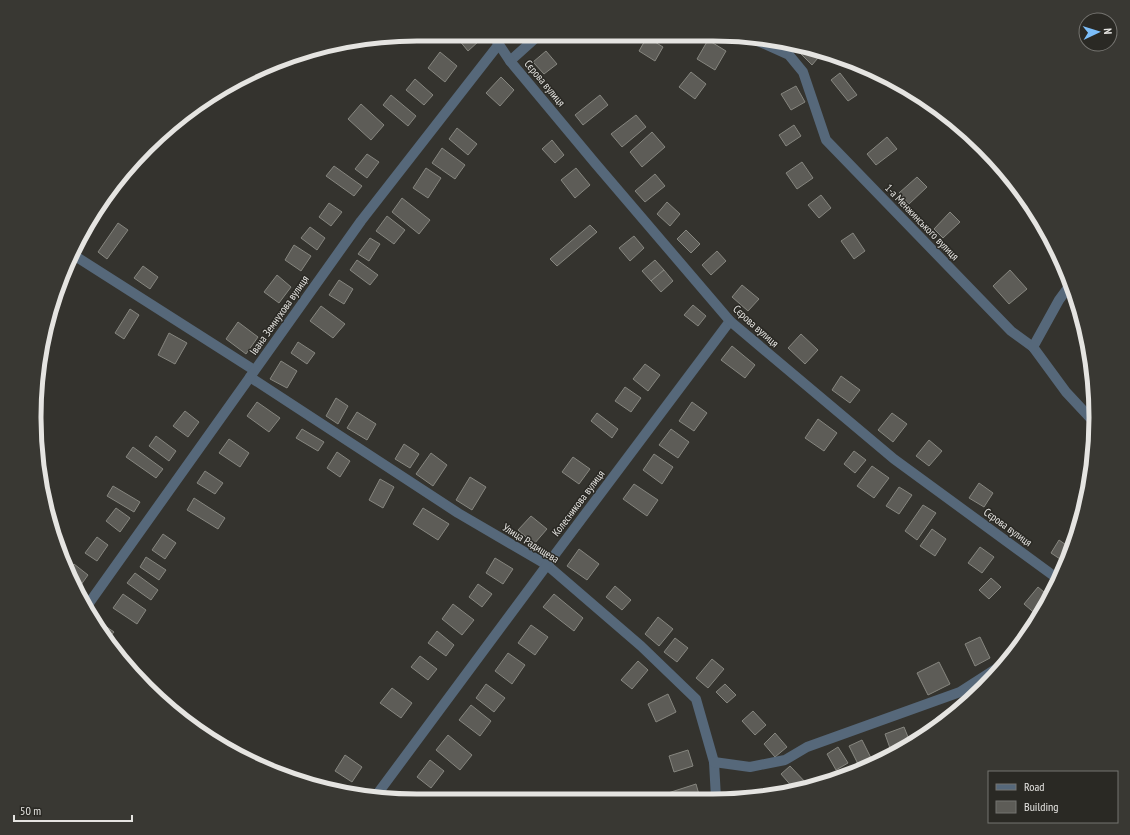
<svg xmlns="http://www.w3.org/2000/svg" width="1130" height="835" font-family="'PT Sans Narrow',sans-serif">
  <rect width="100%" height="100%" fill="#34332e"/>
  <g fill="#5d5c57" stroke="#86867f">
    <polygon points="454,34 473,34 479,41 468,51"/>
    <polygon points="647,37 663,47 655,61 639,51"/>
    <polygon points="708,40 726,51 715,70 697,59"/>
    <polygon points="803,46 812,47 823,52 812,65 798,51"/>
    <polygon points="546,51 557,64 544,74 533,62"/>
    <polygon points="440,52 457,66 445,82 428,68"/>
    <polygon points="691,72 706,84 695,99 679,87"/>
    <polygon points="840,73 857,95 848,101 831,80"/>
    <polygon points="501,77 514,90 500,106 486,93"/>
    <polygon points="415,79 433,95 424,105 406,90"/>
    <polygon points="796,86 805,102 791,110 781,94"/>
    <polygon points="391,95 416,116 408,126 383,105"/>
    <polygon points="600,95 608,105 583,125 575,115"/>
    <polygon points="361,104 384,125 371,140 348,119"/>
    <polygon points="636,115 646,127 622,147 611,134"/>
    <polygon points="794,125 801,136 786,146 779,135"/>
    <polygon points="457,128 477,144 468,155 449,139"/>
    <polygon points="652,132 665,147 642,167 630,152"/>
    <polygon points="887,137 897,149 876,165 867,154"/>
    <polygon points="552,140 564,155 555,163 542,149"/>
    <polygon points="442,148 465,165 455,179 432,163"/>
    <polygon points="367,154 379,162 367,178 355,169"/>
    <polygon points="802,162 813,178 797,189 786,173"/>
    <polygon points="334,166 362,186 354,196 326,176"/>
    <polygon points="426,168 441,178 428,198 413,188"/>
    <polygon points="576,168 590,185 575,198 561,180"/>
    <polygon points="655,174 665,186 645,202 635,191"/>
    <polygon points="917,177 927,187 909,204 899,193"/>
    <polygon points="821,195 831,208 819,218 808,205"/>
    <polygon points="402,198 430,220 419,234 392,212"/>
    <polygon points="667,202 680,214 670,226 657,214"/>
    <polygon points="329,203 342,212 331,226 319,217"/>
    <polygon points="950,212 960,222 943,238 934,229"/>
    <polygon points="387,216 405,230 394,244 376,231"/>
    <polygon points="118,223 128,230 107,259 98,252"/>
    <polygon points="590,225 597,232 557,266 550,259"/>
    <polygon points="310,227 325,238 317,250 301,238"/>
    <polygon points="686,230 700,244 691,253 677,239"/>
    <polygon points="853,233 865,251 854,259 841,241"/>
    <polygon points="634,236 644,248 630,261 619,248"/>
    <polygon points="370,238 380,244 369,261 358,254"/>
    <polygon points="294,245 311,256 301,271 285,260"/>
    <polygon points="717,251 726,261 711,275 702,265"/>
    <polygon points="357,260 378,275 370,285 350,270"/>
    <polygon points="655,260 664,270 651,281 642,271"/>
    <polygon points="143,266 158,277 150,289 134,278"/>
    <polygon points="664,270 673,281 661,292 651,281"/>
    <polygon points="1010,270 1027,289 1009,304 993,286"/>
    <polygon points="277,275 291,287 279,303 264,292"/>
    <polygon points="339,280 353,289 344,304 329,295"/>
    <polygon points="742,285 759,299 748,311 732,297"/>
    <polygon points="693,305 706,316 698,326 684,315"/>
    <polygon points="321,306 345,324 333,338 310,321"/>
    <polygon points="130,309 139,315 124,339 115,333"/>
    <polygon points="238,322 258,337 246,354 226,339"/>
    <polygon points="169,333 187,343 175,364 158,355"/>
    <polygon points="801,334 818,350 805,364 788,348"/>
    <polygon points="298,342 315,353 307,364 291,353"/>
    <polygon points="732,346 755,365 745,378 721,360"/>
    <polygon points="281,361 297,371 287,388 270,379"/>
    <polygon points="645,364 660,375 648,391 633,379"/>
    <polygon points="841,376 860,390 850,403 832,390"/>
    <polygon points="625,387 641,398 631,412 615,401"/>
    <polygon points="336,398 348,406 338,424 326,416"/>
    <polygon points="257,402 280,418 269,432 247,416"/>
    <polygon points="692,402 707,413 694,431 679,421"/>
    <polygon points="185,411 199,422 188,437 173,426"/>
    <polygon points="357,412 376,424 367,440 347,428"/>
    <polygon points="597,413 618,429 612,438 591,421"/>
    <polygon points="892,413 907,424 893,442 878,430"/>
    <polygon points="818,419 837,433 824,451 805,438"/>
    <polygon points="302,429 324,442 318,451 296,438"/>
    <polygon points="671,429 689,442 678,458 659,445"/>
    <polygon points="156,436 176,451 169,461 149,446"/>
    <polygon points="229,439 249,453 240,467 219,453"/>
    <polygon points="929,440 942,451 929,466 916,456"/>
    <polygon points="404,444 419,454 410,468 395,459"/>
    <polygon points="133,447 163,469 156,478 126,457"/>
    <polygon points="854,451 866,460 855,473 844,464"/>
    <polygon points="337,452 350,461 340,477 327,468"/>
    <polygon points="431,453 447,465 433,486 416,474"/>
    <polygon points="654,454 673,467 662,484 643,470"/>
    <polygon points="573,457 590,469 579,484 562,472"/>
    <polygon points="872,466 889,478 874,498 857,486"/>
    <polygon points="205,471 223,483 215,494 197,483"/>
    <polygon points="470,477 486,487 472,510 456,500"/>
    <polygon points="380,479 394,487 383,508 369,500"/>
    <polygon points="979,483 993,493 984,507 969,498"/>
    <polygon points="634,484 658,500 647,516 623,499"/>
    <polygon points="113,486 140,502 134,512 107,496"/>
    <polygon points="899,487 912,495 899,514 886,506"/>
    <polygon points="194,498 225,518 218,529 187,510"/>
    <polygon points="923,505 936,513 917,540 905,531"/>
    <polygon points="116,508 130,518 120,532 106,521"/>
    <polygon points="423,508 449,524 438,540 413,524"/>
    <polygon points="531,516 547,529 534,544 518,530"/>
    <polygon points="932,529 946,539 935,556 920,546"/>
    <polygon points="163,534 176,543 165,559 152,550"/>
    <polygon points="97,537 108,545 97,561 85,553"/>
    <polygon points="1059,540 1072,549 1066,563 1051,553"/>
    <polygon points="980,547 994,557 982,573 968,563"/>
    <polygon points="579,549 599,564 587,580 567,566"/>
    <polygon points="146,557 166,570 159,580 140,567"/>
    <polygon points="495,558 513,569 503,584 486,573"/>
    <polygon points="74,564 88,575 78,589 68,572"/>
    <polygon points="135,573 158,590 151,600 127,583"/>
    <polygon points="991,578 1001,587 989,599 979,590"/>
    <polygon points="478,584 492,594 482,607 469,597"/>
    <polygon points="615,586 631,600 622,610 606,597"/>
    <polygon points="1038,587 1050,597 1046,606 1038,616 1024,604"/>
    <polygon points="123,594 146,610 137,624 113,608"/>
    <polygon points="554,594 583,618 574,631 543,607"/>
    <polygon points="453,604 474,620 462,635 442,619"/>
    <polygon points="658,617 673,629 659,646 645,634"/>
    <polygon points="101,623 114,632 107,640 99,626"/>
    <polygon points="531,625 548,637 535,655 518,643"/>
    <polygon points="437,631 454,645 446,656 428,643"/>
    <polygon points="980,637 990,658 975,666 965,644"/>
    <polygon points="675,638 688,648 677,662 664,652"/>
    <polygon points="508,653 525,665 512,684 495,671"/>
    <polygon points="420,656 437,669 428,680 411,667"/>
    <polygon points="712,659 724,669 708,688 696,678"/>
    <polygon points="638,661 648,670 632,689 621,680"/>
    <polygon points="939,662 950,684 928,695 917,673"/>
    <polygon points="486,684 505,698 494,712 476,698"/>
    <polygon points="725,684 736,695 727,703 716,692"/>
    <polygon points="392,688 412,703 401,718 380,703"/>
    <polygon points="668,694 676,712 656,722 648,704"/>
    <polygon points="471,705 491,721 480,736 459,720"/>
    <polygon points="753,711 766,725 755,735 742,721"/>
    <polygon points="939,716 944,723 930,731 926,726"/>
    <polygon points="904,727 910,742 891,751 885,734"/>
    <polygon points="775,733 787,747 775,757 764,744"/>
    <polygon points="448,735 472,755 460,770 436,750"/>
    <polygon points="862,740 873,762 860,768 849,746"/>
    <polygon points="838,747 848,763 836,770 827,754"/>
    <polygon points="688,750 693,766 674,772 669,756"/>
    <polygon points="345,755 362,767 352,782 335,771"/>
    <polygon points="430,760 444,771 431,788 417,777"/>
    <polygon points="790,766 808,785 808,786 794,789 781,774"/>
    <polygon points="696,784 700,798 669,798 668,793"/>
  </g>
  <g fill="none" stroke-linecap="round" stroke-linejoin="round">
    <g stroke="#56687a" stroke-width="10">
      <polyline points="749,37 789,55 803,72 826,140 1011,331 1033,347 1066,392 1094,422"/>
      <polyline points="510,61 540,34"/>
      <polyline points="72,254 254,370"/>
      <polyline points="1033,347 1059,300 1070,285"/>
      <polyline points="250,377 458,513 547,565 641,646 696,699 714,762 716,798"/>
      <polyline points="87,606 361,221 499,44"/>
      <polyline points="714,762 750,767 785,760 807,747 960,692 1002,665 1010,657"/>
      <polyline points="375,797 547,565 730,321"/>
    </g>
    <polyline stroke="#56687a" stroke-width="10" points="492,34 510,61 595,163 730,321 894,459 1058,579"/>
  </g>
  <g text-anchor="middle" stroke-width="3" stroke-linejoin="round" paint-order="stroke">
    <g font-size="11" fill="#e5e4e1" stroke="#2a2924">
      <text transform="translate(545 83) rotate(50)" y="4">Сєрова вулиця</text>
      <text transform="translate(922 222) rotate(46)" y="4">1-а Менжинського вулиця</text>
      <text transform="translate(279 315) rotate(-55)" y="4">Івана Земнухова вулиця</text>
      <text transform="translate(756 326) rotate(42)" y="4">Сєрова вулиця</text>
      <text transform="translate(578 503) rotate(-53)" y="4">Колесникова вулиця</text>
      <text transform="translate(1008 527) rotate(36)" y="4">Сєрова вулиця</text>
      <text transform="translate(531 543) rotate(32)" y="4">Улица Радищева</text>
    </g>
  </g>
  <path d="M0 0H1130V835H0ZM417 41H713A376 376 0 0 1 1089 417V418A376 376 0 0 1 713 794H417A376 376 0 0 1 41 418V417A376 376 0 0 1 417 41Z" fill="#393833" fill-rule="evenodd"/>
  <path fill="none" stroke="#e5e4e1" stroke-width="5" d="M417 41H713A376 376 0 0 1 1089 417V418A376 376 0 0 1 713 794H417A376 376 0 0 1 41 418V417A376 376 0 0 1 417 41Z"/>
  <rect x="988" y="771" width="130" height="52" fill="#2a2924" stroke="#757470"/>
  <rect x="996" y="784" width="20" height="6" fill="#56687a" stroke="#757470"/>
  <text x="1024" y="791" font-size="12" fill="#e5e4e1">Road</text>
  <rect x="996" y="801" width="20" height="12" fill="#5d5c57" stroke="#757470"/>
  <text x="1024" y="811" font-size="12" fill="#e5e4e1">Building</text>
  <g transform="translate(1098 32) rotate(86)"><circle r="19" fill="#2a2924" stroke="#757470"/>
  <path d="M0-3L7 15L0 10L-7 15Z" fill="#7cbef9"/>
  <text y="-6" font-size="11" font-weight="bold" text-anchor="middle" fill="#e5e4e1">N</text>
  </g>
  <path d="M14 815v6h118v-6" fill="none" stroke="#e5e4e1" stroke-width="2"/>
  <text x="20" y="815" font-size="12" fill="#e5e4e1" stroke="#2a2924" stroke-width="3" paint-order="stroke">50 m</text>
</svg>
